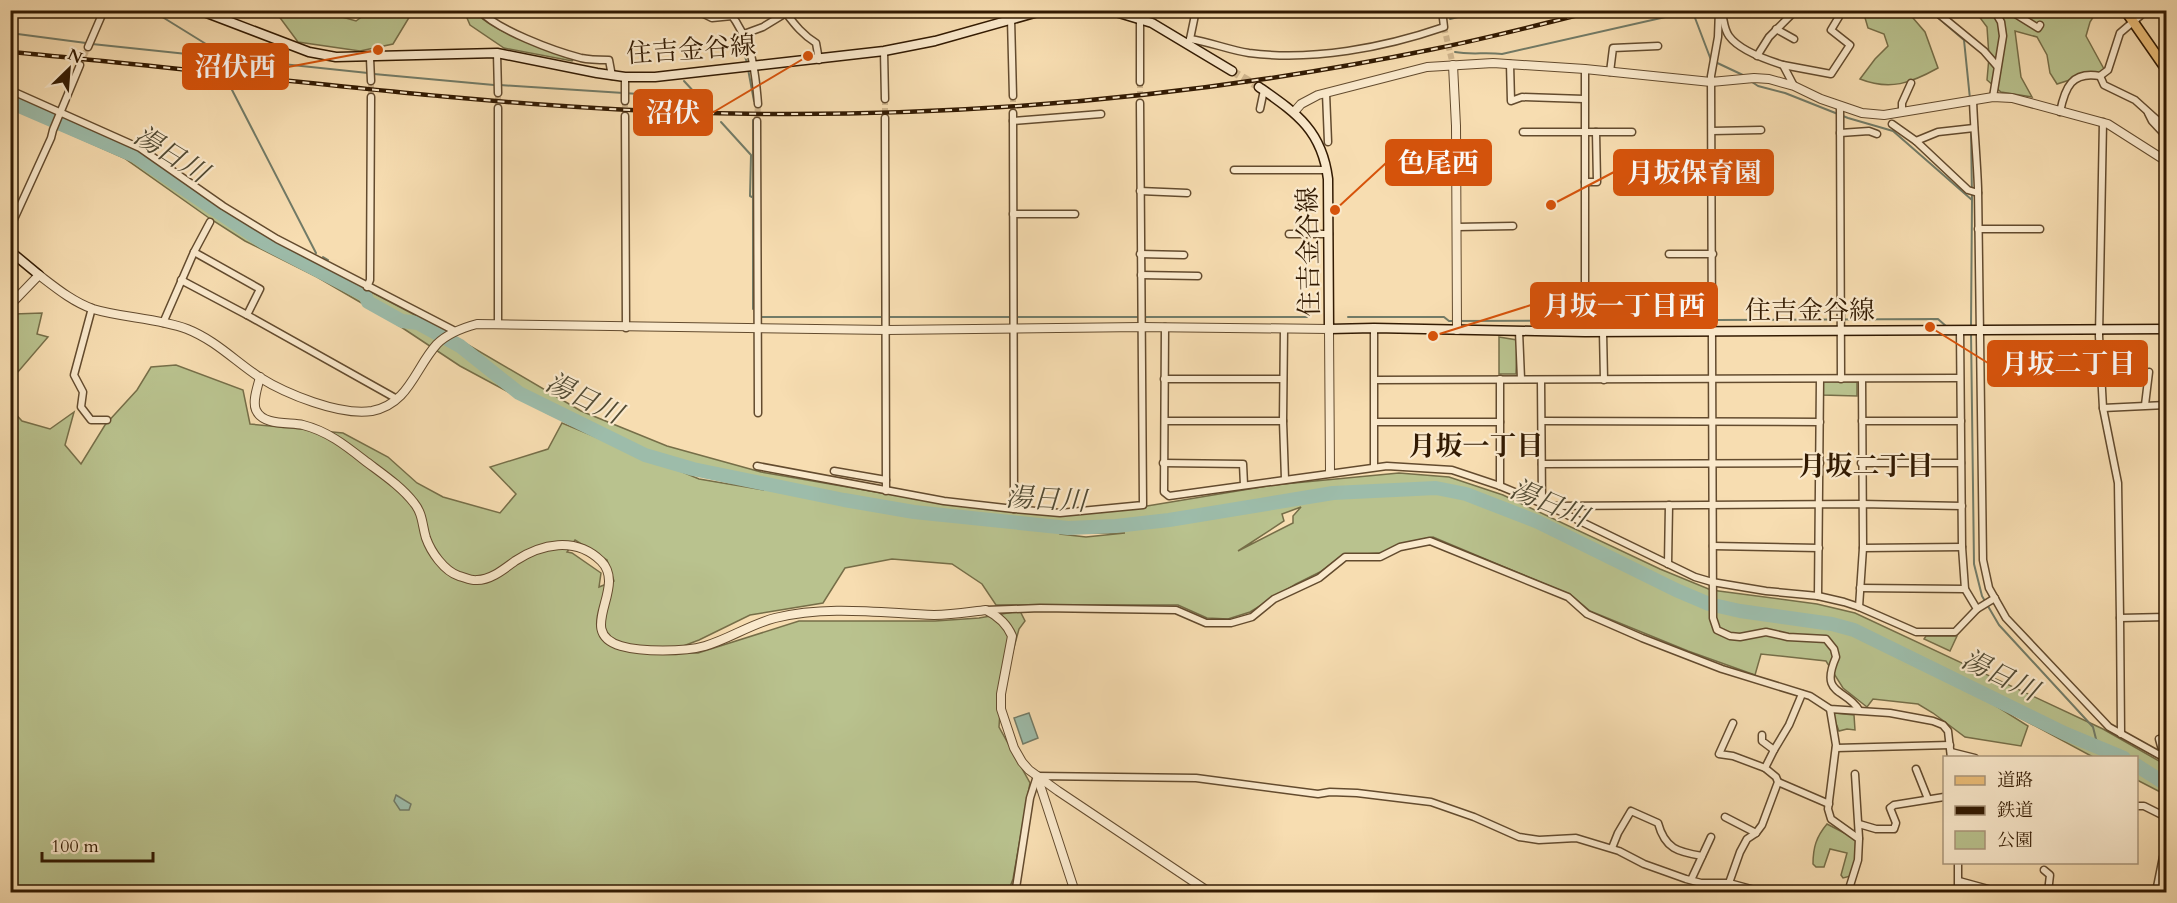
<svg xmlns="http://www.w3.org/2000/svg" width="2177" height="903" font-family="Cardo,'Noto Serif JP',serif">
  <rect width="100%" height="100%" fill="#f7ddb1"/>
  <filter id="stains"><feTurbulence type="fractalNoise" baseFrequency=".00333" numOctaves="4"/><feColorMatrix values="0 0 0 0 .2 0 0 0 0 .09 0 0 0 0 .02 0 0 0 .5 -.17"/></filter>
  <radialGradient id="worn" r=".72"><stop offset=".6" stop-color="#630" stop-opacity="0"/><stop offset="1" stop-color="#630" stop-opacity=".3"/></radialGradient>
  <g fill="#b9c28e" stroke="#766e48" stroke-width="1.5" fill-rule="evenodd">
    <polygon points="2036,10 2041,13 2042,11 2097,11 2090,22 2086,36 2104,69 2095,77 2076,78 2057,84 2050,73 2047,55 2037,37 2015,31 2021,77 2032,97 2001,92 1987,80 1989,57 1987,27 1975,11"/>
    <polygon points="275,11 326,11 328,13 356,21 370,11 413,11 393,44 360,51 298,42"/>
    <path d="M464 11H475C491 33 548 48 574 58L572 61 504 48 470 25Z"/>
    <path d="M1863 11H1907L1925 32 1938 68C1911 83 1890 91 1860 79L1875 59 1888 46 1884 34 1868 28Z"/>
    <path d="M11 92 155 160 237 219 268 238 436 326 581 411 667 446 761 472 882 493 1023 513 1141 507 1273 485 1399 473 1449 477 1503 495 1660 569 1711 590 1817 604 1855 613 2103 729 2166 765V795L2137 780 2136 758 2093 757 1985 699 2028 726 2021 746 1965 737 1933 713 1918 704 1873 699 1867 707 1843 688 1826 661 1761 654 1755 675 1688 651 1590 611 1571 595 1433 537 1409 542 1383 553 1343 555 1320 572 1296 584 1250 612 1228 619 1207 618 1178 605H996L982 584 952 564 892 559 845 568 823 603 750 615 699 640 665 653H698L799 621H935L979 618 1020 611 1025 621 1019 629 1001 696 999 727 1030 783 1013 879 1008 892H11V409L22 421 50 429 74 412 65 445 81 464 105 425 137 390 151 367 176 365 243 390 250 424 343 433 388 457 417 483 443 497 500 513 516 494 490 467 548 449 562 423 627 450 549 414 460 366 389 319 317 277 245 241 209 218 124 158 11 108ZM661 463 692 474 764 490 699 479ZM1301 507 1293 516V523L1238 551 1284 521 1282 514ZM1125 533 1086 537 1060 534V533ZM575 540 607 560 614 581 599 587 601 573 572 553 567 552Z"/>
    <polygon points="42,313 37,334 48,337 11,380 11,317 14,314"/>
    <polygon points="1499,337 1517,340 1516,374 1499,374"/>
    <polygon points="1822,381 1857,382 1857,396 1822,395"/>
    <polygon points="1926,636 1957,636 1950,651 1924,639"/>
    <polygon points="1835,713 1854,715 1855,730 1847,729 1839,731 1833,716"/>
    <path d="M1827 824 1856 839 1857 855 1851 876 1843 878 1841 875 1847 853 1830 849 1824 867H1816L1813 864C1813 848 1816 837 1827 824Z"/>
  </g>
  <g fill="#9dbcaa" stroke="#727b67" stroke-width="1.5">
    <polygon points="1029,713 1038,738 1023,744 1014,718"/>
    <polygon points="396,795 411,804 409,810 400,810 394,801"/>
  </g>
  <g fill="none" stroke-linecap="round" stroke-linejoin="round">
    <g stroke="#727b67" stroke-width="2">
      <polyline points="151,10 206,44 216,60"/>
      <polyline points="1692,10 1711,60 1745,76"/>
      <polyline points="1929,10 1964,40 1970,99"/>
      <polyline points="1450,19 1485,10"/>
      <polyline points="732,21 737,29 747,63"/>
      <polyline points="10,33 86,43"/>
      <polyline points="92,44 368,73"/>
      <path d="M1455 52C1470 55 1486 52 1502 54L1692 11"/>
      <polyline points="748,69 754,101"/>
      <polyline points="374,74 494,85"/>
      <polyline points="684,81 696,94"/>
      <polyline points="1752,82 1758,86 1785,93 1848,118 1893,131 1972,200 1971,327"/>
      <polyline points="500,85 639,94 697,95 704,102"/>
      <polyline points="231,88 316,253"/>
      <polyline points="753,120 753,309"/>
      <polyline points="721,122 751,155 750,196 752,197"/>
      <polyline points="1971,128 1972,200"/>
      <polyline points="323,257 328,260"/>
      <polyline points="762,317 1310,317"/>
      <polyline points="1348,317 1444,317 1449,321 1938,319 1947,327"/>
      <polyline points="1971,332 1974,564 1982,596 1999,625 2093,727 2096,739 2101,748"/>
    </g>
    <g stroke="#9dbcaa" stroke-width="14">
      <polyline points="10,102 135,156 263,242 365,295 368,302 402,321 418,323 460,346 519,393 645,455 693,469 844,500 914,512 1068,528 1116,526 1169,520 1333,493 1436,488 1466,494 1538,522 1676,590 1709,604 1740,611 1832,624 1854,630 2064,733 2124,758"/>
      <polyline points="2136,765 2166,784"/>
    </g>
    <g stroke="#d0b68e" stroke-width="6" stroke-dasharray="6 3" stroke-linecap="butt">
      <polyline points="1444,27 1453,65"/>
      <polyline points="80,65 88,47"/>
      <polyline points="1140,82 1140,103"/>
      <polyline points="498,93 498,108"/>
      <polyline points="1013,96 1013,113"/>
      <polyline points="371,97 371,81"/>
      <polyline points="885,99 885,118"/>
      <polyline points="625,116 625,101"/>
      <polyline points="757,121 758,104"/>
    </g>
    <polyline stroke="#d0b68e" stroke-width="8" stroke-dasharray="8 4" stroke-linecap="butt" points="1232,71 1259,87"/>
    <defs>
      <g id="minor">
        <path d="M479 10C497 30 554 51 581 58 590 60 600 60 609 60L612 76"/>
        <polyline points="696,10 712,18 732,16"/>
        <path d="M728 10C752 42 755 66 758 104"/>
        <path d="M788 10 786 13C795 25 803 35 816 43L819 60"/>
        <path d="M1719 10 1718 37 1711 76 1713 618 1717 630 1730 636 1740 637 1766 632 1788 637 1826 639 1834 649 1836 657C1819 696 1846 688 1859 710"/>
        <polyline points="1934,10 1984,51 1997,66"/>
        <polyline points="2009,10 2038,28 2040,25"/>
        <path d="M1722 13C1724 21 1724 29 1729 36 1739 50 1767 60 1783 65L1794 86"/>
        <polyline points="1011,19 1013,96"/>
        <polyline points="1776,29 1794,39"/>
        <polyline points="744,34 763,27 786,13"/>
        <polyline points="1190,39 1196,10"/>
        <path d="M1188 43 1190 39C1210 42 1229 50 1249 53 1313 61 1383 48 1444 27L1442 10"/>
        <polyline points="88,47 104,10"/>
        <polyline points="884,51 885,99"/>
        <polyline points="497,53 498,93"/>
        <polyline points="1757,56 1769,37 1796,10"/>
        <polyline points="370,58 371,81"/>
        <polyline points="1510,64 1511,101 1522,97 1584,99"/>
        <polyline points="1783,65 1831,74 1850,45 1831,30 1843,10"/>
        <polyline points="1585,69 1585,332"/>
        <polyline points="1610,72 1613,48 1658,46"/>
        <polyline points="2100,76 2104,85 2135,100 2166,128"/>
        <polyline points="1140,82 1140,19"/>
        <polyline points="10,90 140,148 223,206 277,239 455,331"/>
        <polyline points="1326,93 1328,142"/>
        <polyline points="1993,97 2003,36 2001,22 1994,10"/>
        <path d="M1973 100C1974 130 1977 159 1978 188L1983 560 1989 588 2006 618 2109 727 2163 757"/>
        <polyline points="625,101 625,77"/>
        <polyline points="1840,106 1841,379"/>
        <polyline points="498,108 498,323"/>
        <polyline points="1260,109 1264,90"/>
        <polyline points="1902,112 1902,103 1911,83"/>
        <path d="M2060 112C2065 87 2072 71 2100 76L2108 70 2120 33 2147 10"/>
        <polyline points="1013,113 1014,509"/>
        <polyline points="2148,113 2152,121 2166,136"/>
        <polyline points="625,116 626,328"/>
        <polyline points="885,118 886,491"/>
        <polyline points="757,121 758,413"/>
        <polyline points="1013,121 1101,114"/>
        <polyline points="2103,122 2099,336 2103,408 2118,483 2120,618 2166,617"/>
        <polyline points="1892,124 1916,141 1938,132 1974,128"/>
        <polyline points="1712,131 1761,130"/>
        <polyline points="1523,132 1632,132"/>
        <polyline points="1840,133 1869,131 1877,134"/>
        <polyline points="1916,141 1968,190 1978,193"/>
        <polyline points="1234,170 1327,170"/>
        <polyline points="1585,182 1597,182 1596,132"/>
        <polyline points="1140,191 1187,193"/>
        <polyline points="1013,214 1075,214"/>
        <polyline points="1457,227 1513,226"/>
        <polyline points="10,228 51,138 53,130 80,65"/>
        <polyline points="1978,229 2040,229"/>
        <polyline points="1289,234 1329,234"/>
        <polyline points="194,252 260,289 247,315 397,399"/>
        <polyline points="1140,254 1184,255"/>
        <polyline points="1669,254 1713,254"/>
        <polyline points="1141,275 1198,276"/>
        <polyline points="181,280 247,315"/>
        <polyline points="367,287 370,280 371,97"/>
        <polyline points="1585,295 1632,295"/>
        <polyline points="1653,296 1713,295"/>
        <polyline points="92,308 74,375 83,392 81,407 91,420 107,420"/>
        <polyline points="163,323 194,252 210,222"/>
        <polyline points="1165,327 1164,492 1169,496 1387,466 1452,470 1500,486 1555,509 1695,577 1712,582 1766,591 1818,596 1844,602 1859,607 1916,632 1955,632 1977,609 1965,589 1962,547 1960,330"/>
        <polyline points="1374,328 1374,467"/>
        <polyline points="1284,329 1283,421 1285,479"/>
        <polyline points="1519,331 1521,379"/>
        <polyline points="1603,332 1604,380"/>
        <polyline points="1164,379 1283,379"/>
        <polyline points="1375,380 1959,378"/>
        <polyline points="1541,380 1542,503"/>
        <polyline points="2145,405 2149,372"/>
        <polyline points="2103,408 2166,405"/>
        <polyline points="1165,421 1283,421"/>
        <polyline points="1542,421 1820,422"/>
        <polyline points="1862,421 1961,421"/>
        <polyline points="1375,422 1500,422"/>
        <polyline points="1163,463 1243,464 1244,485"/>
        <polyline points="1861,463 1961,463"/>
        <polyline points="1542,464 1820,463"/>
        <polyline points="757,466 944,501 1014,509 1060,513 1143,505 1140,103"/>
        <polyline points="834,471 886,480"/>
        <polyline points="1500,486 1500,379"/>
        <polyline points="1551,506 1861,504 1962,506"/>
        <polyline points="1713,546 1819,548"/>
        <polyline points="1863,548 1962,547"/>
        <polyline points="1668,564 1669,505"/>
        <polyline points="1860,588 1965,589"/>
        <polyline points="1818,596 1820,379"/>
        <polyline points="1859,607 1863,548 1862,379"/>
        <polyline points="1977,609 1995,598"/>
        <polyline points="986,610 1040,608 1176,610 1206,623 1231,623 1252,617 1274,599 1319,578 1345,557 1380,557 1400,547 1430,541 1568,597 1587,614 1642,638 1722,669 1810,696 1830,709 1890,713 1933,721 1943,725 1948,731 1951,758"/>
        <polyline points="2120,618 2121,734"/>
        <polyline points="1830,709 1836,745 1828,809 1831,819 1859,839 1858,860 1848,892"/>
        <polyline points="1733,723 1719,754 1733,756 1765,768"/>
        <polyline points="1836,748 1950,745"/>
        <polyline points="1774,750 1789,725 1802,694"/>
        <polyline points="1951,752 1975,758"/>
        <polyline points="2164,757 2159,739 2166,738"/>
        <polyline points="1916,769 1928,799"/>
        <polyline points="1855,774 1859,838"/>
        <polyline points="1778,782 1829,804"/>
        <polyline points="2136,806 2144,806 2166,817"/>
        <polyline points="1725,817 1756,833"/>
        <polyline points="1859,824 1876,829 1894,829 1896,823 1890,808 1894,805 1944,797"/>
        <path d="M1612 848 1618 833 1631 811 1658 823C1665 849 1678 852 1702 856"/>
        <polyline points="2044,870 2050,875 2048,892"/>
        <polyline points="1691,880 1711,837"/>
        <polyline points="1959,881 1999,892"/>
        <polyline points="1729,883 1740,852 1747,839 1756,833 1762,825 1778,782 1776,777 1765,768 1774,750 1762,741 1762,735"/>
        <polyline points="1014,892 1016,888 1030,798 1037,776 1196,778 1318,794 1330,792 1357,793 1431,802 1474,817 1519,837 1539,840 1576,838 1619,851 1644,864 1686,879 1701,883 1729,883 1762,892"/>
        <polyline points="1958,892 1958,862"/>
        <polyline points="2022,892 2026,890 2035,892"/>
        <polyline points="2156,892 2163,857 2166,852"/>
      </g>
      <g id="tertiary">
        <polyline points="1453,65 1456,126 1457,330"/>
        <polyline points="1294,112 1301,104 1318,95 1427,67 1493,63 1585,69 1711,82 1754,78 1769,79 1794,86 1821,99 1862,113 1884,115 1993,97 2012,98 2108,124 2166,161"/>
        <path d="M10 305 39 275C56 288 73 302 93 309 123 318 157 318 187 329 215 340 235 361 259 377 286 394 340 416 372 411 409 404 415 368 437 344 448 333 462 328 477 324L887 330 1141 327 1329 329 1330 472"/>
        <path d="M260 377C258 386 252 401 256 410 263 426 290 422 303 425 327 431 345 445 364 460 381 473 401 486 414 503 423 514 422 525 426 538 431 552 444 571 459 576 464 577 472 581 477 580 491 580 504 569 515 561 541 544 575 536 601 561 628 588 574 632 621 646 642 652 684 652 705 646 729 639 751 624 775 618 828 605 881 613 934 615 952 615 969 612 986 610 998 616 1007 624 1012 636L1001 694V709L1014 748 1022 762 1029 770 1058 791 1209 892"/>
        <polyline points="1037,776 1075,892"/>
      </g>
      <g id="secondary">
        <polyline points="199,10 309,52 336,57 497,53 597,73 625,77 655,77 884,51 935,41 1045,10"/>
        <polyline points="1109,10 1152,23 1232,71"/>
        <path d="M1259 87C1296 113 1322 130 1328 179L1329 329 1374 328 1585 332 2166 329"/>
        <polyline points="10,251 39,275"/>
      </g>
      <polyline id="primary" points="2125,10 2166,69"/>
    </defs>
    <use href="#minor" stroke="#634b2e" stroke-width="9"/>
    <use href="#tertiary" stroke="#634b2e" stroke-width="10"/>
    <use href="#secondary" stroke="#321a02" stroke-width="11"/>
    <use href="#primary" stroke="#321a02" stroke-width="12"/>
    <use href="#minor" stroke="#fae9cc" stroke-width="6"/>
    <use href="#tertiary" stroke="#fae9cc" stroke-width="8"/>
    <use href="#secondary" stroke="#fae9cc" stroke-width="8"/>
    <use href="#primary" stroke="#ecbe78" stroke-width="9"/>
    <defs>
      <path id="rail" d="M10 52C232 72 452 104 675 112 928 121 1185 100 1434 49 1489 38 1543 24 1598 10"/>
    </defs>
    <use href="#rail" stroke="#321a02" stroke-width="4.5"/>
    <use href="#rail" stroke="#fae9cc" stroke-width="2" stroke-dasharray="7" stroke-linecap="butt"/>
  </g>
  <g text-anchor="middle" stroke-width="4.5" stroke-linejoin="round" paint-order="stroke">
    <g font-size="26" fill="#321a02" stroke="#fae9cc">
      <text transform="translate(691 49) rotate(-4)" y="9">住吉金谷線</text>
      <text transform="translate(1308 252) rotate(-91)" y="9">住吉金谷線</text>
      <text x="1810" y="319">住吉金谷線</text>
    </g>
    <g font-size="27" font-style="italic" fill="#524b34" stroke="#fae9cc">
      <text transform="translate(171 154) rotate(32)" y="9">湯日川</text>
      <text transform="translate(584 398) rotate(26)" y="9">湯日川</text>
      <text transform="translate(1046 499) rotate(3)" y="9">湯日川</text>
      <text transform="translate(1549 503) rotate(23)" y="9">湯日川</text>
      <text transform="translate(2000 675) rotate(26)" y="9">湯日川</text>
    </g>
    <g font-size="27" font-weight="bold" fill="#321a02" stroke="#fae9cc">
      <text x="1476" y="455">月坂一丁目</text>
      <text x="1866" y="475">月坂二丁目</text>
    </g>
  </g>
  <path fill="none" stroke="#d6530b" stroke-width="2" d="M378 50L288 67M808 56L712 113M1335 210L1386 163M1551 205L1614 172M1433 336L1531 305M1930 327L1988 363"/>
  <g fill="#d6530b" stroke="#fae9cc" stroke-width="2">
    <circle cx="378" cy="50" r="6"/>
    <circle cx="808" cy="56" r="6"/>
    <circle cx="1335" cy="210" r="6"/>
    <circle cx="1551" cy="205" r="6"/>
    <circle cx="1433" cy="336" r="6"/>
    <circle cx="1930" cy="327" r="6"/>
  </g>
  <g fill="#d6530b" stroke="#d6530b" stroke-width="2">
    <rect x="183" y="44" width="105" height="45" rx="6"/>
    <rect x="634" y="90" width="78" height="45" rx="6"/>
    <rect x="1386" y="140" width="105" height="45" rx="6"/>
    <rect x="1614" y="150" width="159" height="45" rx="6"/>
    <rect x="1531" y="283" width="186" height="45" rx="6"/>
    <rect x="1988" y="341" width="159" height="45" rx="6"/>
  </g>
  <g font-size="27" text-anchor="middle" font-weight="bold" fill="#fff">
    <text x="235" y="76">沼伏西</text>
    <text x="673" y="122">沼伏</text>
    <text x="1438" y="172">色尾西</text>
    <text x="1694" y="182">月坂保育園</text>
    <text x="1624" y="315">月坂一丁目西</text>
    <text x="2068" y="373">月坂二丁目</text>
  </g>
  <rect width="2177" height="903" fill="none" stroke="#f7ddb1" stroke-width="36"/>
  <rect x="12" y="12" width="2153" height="879" fill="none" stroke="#321a02" stroke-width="3"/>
  <rect x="18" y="18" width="2141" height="867" fill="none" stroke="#321a02" stroke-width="1.5"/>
  <rect x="1943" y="756" width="195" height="108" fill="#fae9cc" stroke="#aa967b" stroke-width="1.5"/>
  <rect x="1955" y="776" width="30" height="9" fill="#ecbe78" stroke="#aa967b" stroke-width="1.5"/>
  <text x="1997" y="786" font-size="18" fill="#321a02">道路</text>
  <rect x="1955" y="806" width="30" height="9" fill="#321a02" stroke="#aa967b" stroke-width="1.5"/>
  <text x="1997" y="816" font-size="18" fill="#321a02">鉄道</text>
  <rect x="1955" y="831" width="30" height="18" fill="#b9c28e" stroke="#aa967b" stroke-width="1.5"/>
  <text x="1997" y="846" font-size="18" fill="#321a02">公園</text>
  <g transform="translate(69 69) rotate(25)" stroke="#fae9cc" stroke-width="4.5" paint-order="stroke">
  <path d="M0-4.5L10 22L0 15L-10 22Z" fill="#321a02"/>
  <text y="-9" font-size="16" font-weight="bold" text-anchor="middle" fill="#321a02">N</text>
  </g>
  <path d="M42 852v9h111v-9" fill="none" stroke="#321a02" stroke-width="3"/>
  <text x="51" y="852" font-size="18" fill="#321a02" stroke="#fae9cc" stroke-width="4.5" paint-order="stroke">100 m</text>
  <rect width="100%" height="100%" filter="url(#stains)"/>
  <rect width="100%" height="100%" fill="url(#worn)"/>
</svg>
